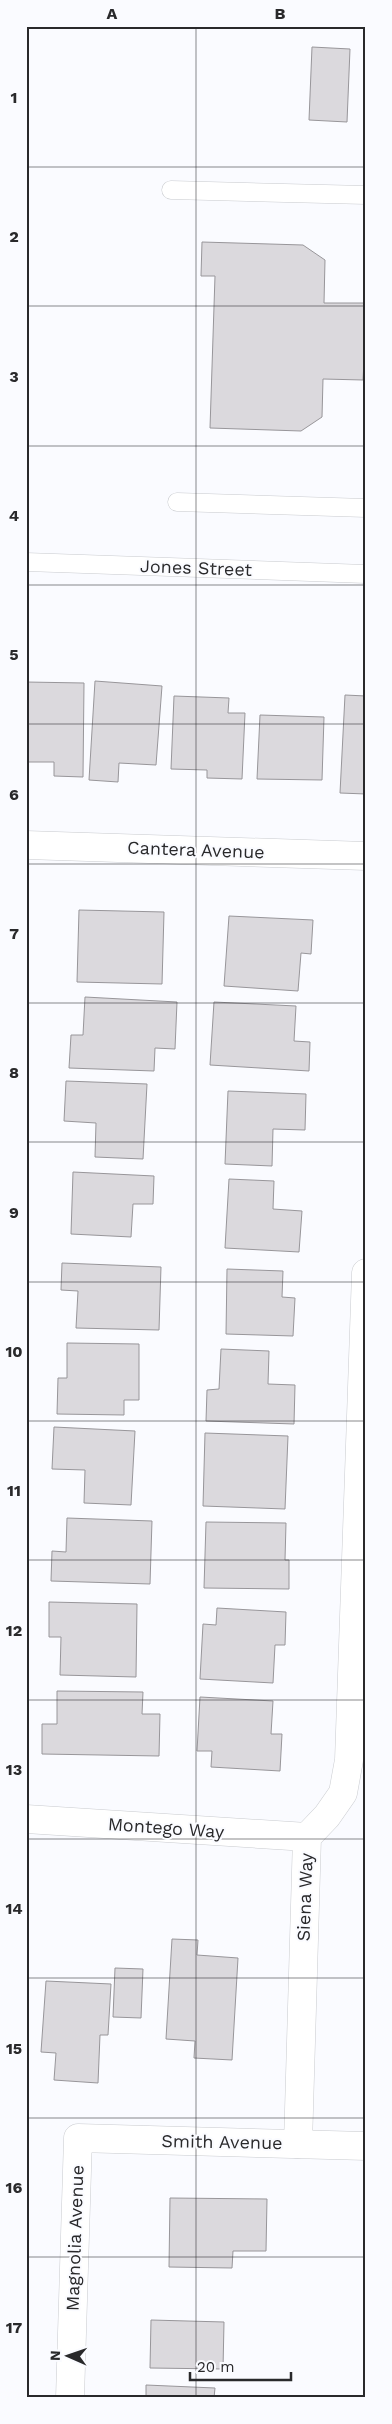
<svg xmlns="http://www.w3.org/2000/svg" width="392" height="2424" font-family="'Work Sans',sans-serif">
  <rect width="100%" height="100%" fill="#fafbff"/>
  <g fill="#dbd9dd" stroke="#98969a">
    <polygon points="312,47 350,49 347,122 309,120"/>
    <polygon points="202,242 303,245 325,260 324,303 365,303 366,362 364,362 363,380 323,379 322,417 301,431 210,428 215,276 201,276"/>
    <polygon points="95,681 162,686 156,765 119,763 118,782 89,780"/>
    <polygon points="26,682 84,683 83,777 54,776 54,762 26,762"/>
    <polygon points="345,695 366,696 366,794 340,793"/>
    <polygon points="174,696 229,698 228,713 245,713 242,779 207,778 207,770 171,769"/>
    <polygon points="260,715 324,717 322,780 257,779"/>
    <polygon points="79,910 164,912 162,984 77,982"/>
    <polygon points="229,916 313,920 311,954 301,953 298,991 224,986"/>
    <polygon points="85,997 177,1002 175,1049 155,1048 154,1071 69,1068 71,1035 83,1035"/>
    <polygon points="214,1002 296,1006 294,1041 310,1042 309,1071 210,1065"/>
    <polygon points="66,1081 147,1084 143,1159 95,1157 96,1123 64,1121"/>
    <polygon points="228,1091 306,1094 305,1130 273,1129 272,1166 225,1164"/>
    <polygon points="73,1172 154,1176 153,1204 133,1204 131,1237 71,1234"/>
    <polygon points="229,1179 274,1181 273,1209 302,1211 299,1252 225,1248"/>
    <polygon points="62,1263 161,1267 159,1330 76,1328 78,1291 61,1290"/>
    <polygon points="227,1269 283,1271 282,1297 295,1298 293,1336 226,1334"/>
    <polygon points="67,1343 139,1344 139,1400 124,1400 124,1415 57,1414 58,1378 67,1378"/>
    <polygon points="221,1349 269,1351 268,1384 295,1385 294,1424 206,1421 207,1390 219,1389"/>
    <polygon points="54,1427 135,1431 131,1505 84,1503 85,1470 52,1469"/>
    <polygon points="205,1433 288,1436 285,1509 203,1506"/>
    <polygon points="67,1518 152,1521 150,1584 51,1581 52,1551 66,1552"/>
    <polygon points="206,1522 286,1523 285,1560 289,1560 289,1589 204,1588"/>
    <polygon points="49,1602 137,1604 136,1677 60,1675 61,1637 49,1637"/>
    <polygon points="217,1608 286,1612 285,1645 275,1645 273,1683 200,1679 203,1624 216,1625"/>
    <polygon points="57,1691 143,1692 142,1714 160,1714 159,1756 42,1754 42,1724 57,1724"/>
    <polygon points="200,1697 273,1701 271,1734 282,1734 280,1771 211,1767 212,1751 197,1751"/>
    <polygon points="172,1939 198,1940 197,1955 238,1958 232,2060 194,2058 195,2041 166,2039"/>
    <polygon points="115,1968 143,1969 141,2018 113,2017"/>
    <polygon points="46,1981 111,1984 108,2035 100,2035 98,2083 54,2080 56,2053 41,2052"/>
    <polygon points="170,2198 267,2199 266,2251 233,2251 232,2268 169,2267"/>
    <polygon points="151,2320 224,2322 223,2369 150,2368"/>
    <polygon points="146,2385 215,2388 214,2398 146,2398"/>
  </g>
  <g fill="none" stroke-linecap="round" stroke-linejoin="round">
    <defs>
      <g id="service">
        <polyline points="171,190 366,195"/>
        <polyline points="177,502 366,508"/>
        <polyline points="26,562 366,574"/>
      </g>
      <g id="minor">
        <polyline points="26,845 366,856"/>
        <polyline points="26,1819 307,1837"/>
        <polyline points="298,2144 307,1837 327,1816 343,1793 349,1760 366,1273"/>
        <polyline points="70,2398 78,2138 366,2146"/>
      </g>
    </defs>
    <use href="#service" stroke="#c9cbcf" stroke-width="19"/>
    <use href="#minor" stroke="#c9cbcf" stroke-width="29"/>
    <use href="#service" stroke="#fff" stroke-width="18"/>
    <use href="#minor" stroke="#fff" stroke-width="28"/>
  </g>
  <path fill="none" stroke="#29292b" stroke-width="1" stroke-opacity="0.55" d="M196 26V2398M26 167H366M26 306H366M26 446H366M26 585H366M26 724H366M26 864H366M26 1003H366M26 1142H366M26 1282H366M26 1421H366M26 1560H366M26 1700H366M26 1839H366M26 1978H366M26 2118H366M26 2257H366"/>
  <g text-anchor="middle" stroke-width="4" stroke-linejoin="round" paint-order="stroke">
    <g font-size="18" fill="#29292b" stroke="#fafbff">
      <text transform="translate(196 568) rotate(2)" y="6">Jones Street</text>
      <text transform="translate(196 850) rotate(2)" y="6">Cantera Avenue</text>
      <text transform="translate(166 1828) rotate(4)" y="6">Montego Way</text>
      <text transform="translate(305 1897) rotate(-88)" y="6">Siena Way</text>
      <text transform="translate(222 2142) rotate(1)" y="6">Smith Avenue</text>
      <text transform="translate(75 2238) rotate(-88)" y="6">Magnolia Avenue</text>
    </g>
  </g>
  <rect width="392" height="2424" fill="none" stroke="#fafbff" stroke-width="55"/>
  <g transform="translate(68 2356) rotate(272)" stroke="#fafbff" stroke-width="4" paint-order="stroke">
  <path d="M0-4L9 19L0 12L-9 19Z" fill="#29292b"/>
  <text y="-8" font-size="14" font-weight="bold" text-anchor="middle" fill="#29292b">N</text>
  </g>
  <path d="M190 2372v8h101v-8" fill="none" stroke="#29292b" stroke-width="2.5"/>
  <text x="197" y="2372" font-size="15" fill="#29292b" stroke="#fafbff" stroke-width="4" paint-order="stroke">20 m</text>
  <rect x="28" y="28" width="336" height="2368" fill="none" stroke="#29292b" stroke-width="2"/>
  <g font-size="16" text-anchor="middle" font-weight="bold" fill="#29292b">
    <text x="112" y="19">A</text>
    <text x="280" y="19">B</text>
    <text x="14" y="103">1</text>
    <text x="14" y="242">2</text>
    <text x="14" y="382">3</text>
    <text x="14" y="521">4</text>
    <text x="14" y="660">5</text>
    <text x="14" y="800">6</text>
    <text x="14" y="939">7</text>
    <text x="14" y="1078">8</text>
    <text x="14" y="1218">9</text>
    <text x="14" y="1357">10</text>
    <text x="14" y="1496">11</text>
    <text x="14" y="1636">12</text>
    <text x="14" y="1775">13</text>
    <text x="14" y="1914">14</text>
    <text x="14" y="2054">15</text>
    <text x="14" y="2193">16</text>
    <text x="14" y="2333">17</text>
  </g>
</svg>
